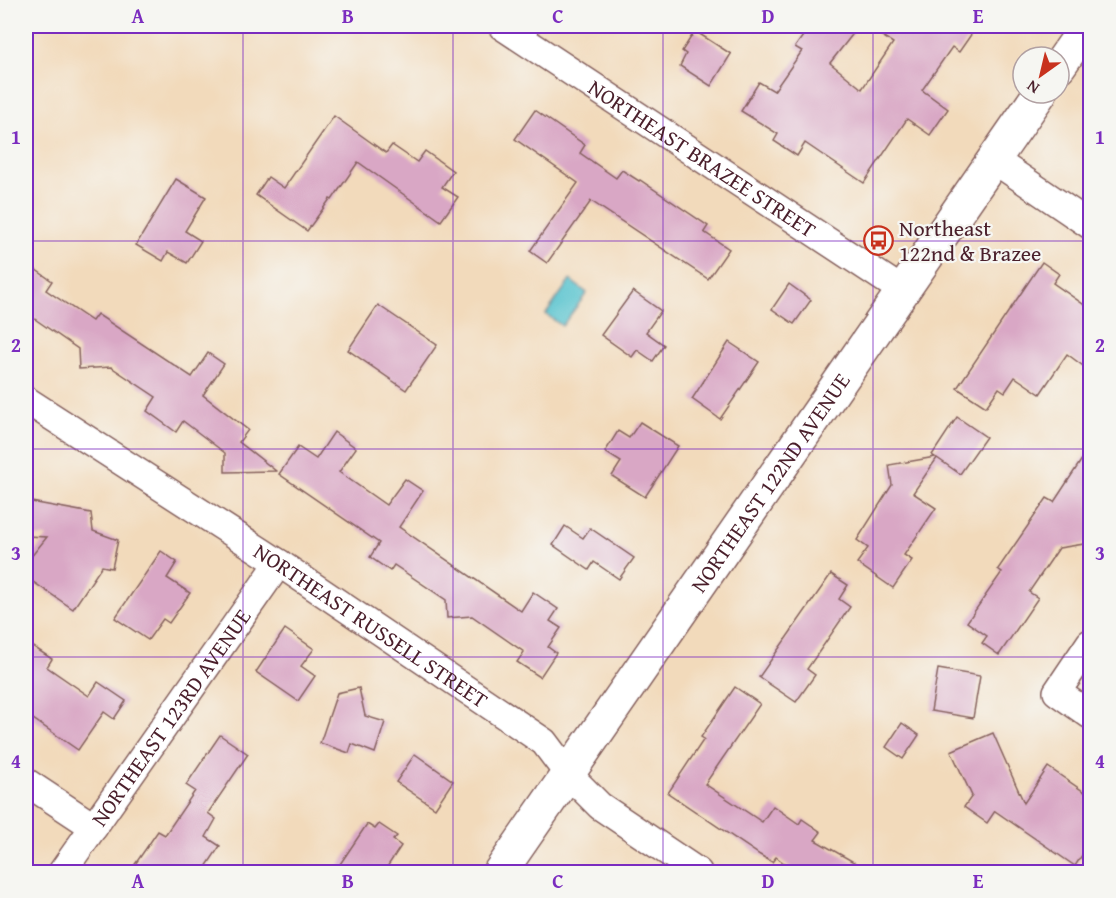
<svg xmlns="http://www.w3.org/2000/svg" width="1116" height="898" font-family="'Gentium Book Plus',serif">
  <rect width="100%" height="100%" fill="#f6f6f2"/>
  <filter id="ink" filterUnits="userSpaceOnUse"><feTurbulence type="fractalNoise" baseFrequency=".0167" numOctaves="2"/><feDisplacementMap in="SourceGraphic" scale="12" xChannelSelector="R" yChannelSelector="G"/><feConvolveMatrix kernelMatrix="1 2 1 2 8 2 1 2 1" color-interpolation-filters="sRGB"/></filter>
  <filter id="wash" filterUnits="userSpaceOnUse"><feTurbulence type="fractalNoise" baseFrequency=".008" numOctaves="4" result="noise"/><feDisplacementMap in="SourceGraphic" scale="24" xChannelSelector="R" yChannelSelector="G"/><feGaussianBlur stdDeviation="1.35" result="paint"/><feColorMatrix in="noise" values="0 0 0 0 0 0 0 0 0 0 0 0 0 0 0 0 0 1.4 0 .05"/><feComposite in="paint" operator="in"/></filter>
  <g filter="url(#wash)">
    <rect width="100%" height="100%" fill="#f2dabb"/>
    <polygon fill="#55c2ce" stroke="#50707c" stroke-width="1.5" points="570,280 587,293 562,326 546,314"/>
    <g id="blocks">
      <g fill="#d9a7c5">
        <polygon points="810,26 859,26 830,63 862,89 893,43 867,26 977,26 959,52 952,47 922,90 948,109 930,135 907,119 864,183 805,143 797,156 774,141 778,134 741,111 759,82 774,91 802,51 795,47"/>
        <polygon points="695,31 731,54 711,86 680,66 686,54 682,51"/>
        <polygon points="535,110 585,145 580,153 616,178 622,170 639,181 640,180 708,226 704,232 729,249 708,279 591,201 547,263 530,251 578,183 515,139"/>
        <polygon points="334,116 386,153 392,145 417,162 425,151 453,171 442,187 458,197 441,221 358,162 332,200 330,199 307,231 256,195 268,177 284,188"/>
        <polygon points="176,179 206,197 185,231 201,241 187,263 168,252 163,261 136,245"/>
        <polygon points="1042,262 1059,274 1053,283 1090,309 1090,371 1067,354 1040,394 1015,377 1005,392 999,388 986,407 957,388"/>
        <polygon points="26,263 52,281 46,290 92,321 97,314 192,377 208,353 224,364 203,395 248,430 239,442 276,471 225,472 225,453 183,421 176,432 147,411 156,397 111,367 79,369 78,349 29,315 26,321"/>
        <polygon points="789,284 811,300 794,324 772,309"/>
        <polygon points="633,291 661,311 646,332 664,345 653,361 637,350 632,357 601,335"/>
        <polygon points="378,305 437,345 406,390 348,350"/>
        <polygon points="729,342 759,362 720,419 692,399"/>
        <polygon points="957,417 986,437 960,474 937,458 913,493 936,508 904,555 912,560 893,588 857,563 868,548 857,540 892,485 889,465 935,457 932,455"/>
        <polygon points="640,422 678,446 645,497 612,476 621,462 605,452 618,431 629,438"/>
        <polygon points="334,432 356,448 339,472 386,505 405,479 423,491 399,527 521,611 533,592 558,609 550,621 561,628 548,647 556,653 540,677 517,662 524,652 472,616 447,618 446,600 394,565 390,571 370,557 379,543 279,474 298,447 316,459"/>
        <polygon points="1090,447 1090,543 1059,548 1029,592 1038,598 999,655 982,643 987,636 967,622 1002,572 998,569 1047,498 1054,502"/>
        <polygon points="26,501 91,513 93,531 118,540 112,568 102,566 73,609 26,577 26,563 47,537 26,536"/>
        <polygon points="565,526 583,538 590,528 634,558 619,579 594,562 589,570 553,545"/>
        <polygon points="161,551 177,562 167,578 190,593 169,623 163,619 148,640 115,618"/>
        <polygon points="831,574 848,585 839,599 850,607 807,669 815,675 796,702 759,677"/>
        <polygon points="285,629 314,649 301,666 315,676 298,701 256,672"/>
        <polygon points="26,642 52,659 47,667 89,696 98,682 126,701 114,719 104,712 78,750 26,714"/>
        <polygon points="938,669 980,676 973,718 931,711"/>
        <polygon points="735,687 760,704 705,784 762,822 773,806 799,824 802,819 821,832 815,840 873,873 797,873 776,857 772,862 760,855 668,793 704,739 701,737"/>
        <polygon points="359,688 365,716 385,722 375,753 352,744 349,753 320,743 337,693"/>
        <polygon points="902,723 919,735 903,759 886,747"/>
        <polygon points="993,733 1024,803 1048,767 1090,796 1090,843 1075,866 995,811 987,823 964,807 972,796 951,751"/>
        <polygon points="220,735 248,754 208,813 216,819 206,837 220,846 202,873 129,873 158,831 165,835 195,791 186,785"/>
        <polygon points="415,754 453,781 435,808 396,782"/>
        <polygon points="367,824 375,829 379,824 397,836 393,840 401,846 383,873 334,873"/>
      </g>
    </g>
  </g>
  <g filter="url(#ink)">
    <use href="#blocks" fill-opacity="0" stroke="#85605d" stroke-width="1.5"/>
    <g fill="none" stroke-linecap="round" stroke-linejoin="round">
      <defs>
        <g id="minor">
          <path id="s1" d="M502 26 903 291"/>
          <polyline points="994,160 1090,225"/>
          <path id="s2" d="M26 400 279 563 544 742 568 774 600 806 698 872"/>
          <polyline points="1090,643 1057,692 1090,715"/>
          <polyline points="26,782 94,827"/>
          <path id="s3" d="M62 872 279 563"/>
        </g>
        <g id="primary">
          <polyline points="1059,66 1087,26"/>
          <path id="s4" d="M500 872 1040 93"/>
        </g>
      </defs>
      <use href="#minor" stroke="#85605d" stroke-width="30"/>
      <use href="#primary" stroke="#85605d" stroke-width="36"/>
      <use href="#minor" stroke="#fff" stroke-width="27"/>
      <use href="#primary" stroke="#fff" stroke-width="33"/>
    </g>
  </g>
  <path fill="none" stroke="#7b2cbf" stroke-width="1.5" stroke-opacity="0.55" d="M243 26V872M453 26V872M663 26V872M873 26V872M26 241H1090M26 449H1090M26 657H1090"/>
  <defs>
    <symbol id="bus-ring" viewBox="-11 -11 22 22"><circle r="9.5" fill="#f6f6f2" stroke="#c8321e" stroke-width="1.5"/><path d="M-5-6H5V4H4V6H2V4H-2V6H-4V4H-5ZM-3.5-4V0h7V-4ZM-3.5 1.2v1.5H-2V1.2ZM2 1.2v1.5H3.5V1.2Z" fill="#c8321e"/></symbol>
  </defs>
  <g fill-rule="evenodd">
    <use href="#bus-ring" x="862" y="224" width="33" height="33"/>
  </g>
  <g text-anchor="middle" stroke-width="4.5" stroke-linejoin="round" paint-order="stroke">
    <g font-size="22" fill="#4a1f2b" stroke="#f6f6f2">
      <text dy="8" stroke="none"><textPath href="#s1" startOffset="240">NORTHEAST BRAZEE STREET</textPath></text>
      <text dy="8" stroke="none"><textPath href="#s4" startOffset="474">NORTHEAST 122ND AVENUE</textPath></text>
      <text dy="8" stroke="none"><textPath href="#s2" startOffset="412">NORTHEAST RUSSELL STREET</textPath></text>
      <text dy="8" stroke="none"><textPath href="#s3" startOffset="189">NORTHEAST 123RD AVENUE</textPath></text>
    </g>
    <g font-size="22" fill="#4a1f2b" stroke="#f6f6f2" text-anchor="start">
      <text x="899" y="236">Northeast<tspan x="899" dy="25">122nd &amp; Brazee</tspan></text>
    </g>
  </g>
  <rect width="1116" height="898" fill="none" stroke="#f6f6f2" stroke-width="66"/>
  <g transform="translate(1041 75) rotate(214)"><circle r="28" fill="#f6f6f2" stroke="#b1a0a2" stroke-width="1.5"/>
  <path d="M0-4.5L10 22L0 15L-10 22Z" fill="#c8321e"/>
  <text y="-9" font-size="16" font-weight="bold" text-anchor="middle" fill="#4a1f2b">N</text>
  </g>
  <rect x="33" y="33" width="1050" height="832" fill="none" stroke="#7b2cbf" stroke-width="2"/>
  <g font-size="20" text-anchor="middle" font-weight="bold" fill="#7b2cbf">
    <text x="138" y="23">A</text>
    <text x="348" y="23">B</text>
    <text x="558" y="23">C</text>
    <text x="768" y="23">D</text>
    <text x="978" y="23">E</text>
    <text x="16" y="144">1</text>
    <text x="1100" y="144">1</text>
    <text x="16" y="352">2</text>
    <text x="1100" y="352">2</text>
    <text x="16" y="560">3</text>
    <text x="1100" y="560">3</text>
    <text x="16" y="768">4</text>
    <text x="1100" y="768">4</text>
    <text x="138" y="888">A</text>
    <text x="348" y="888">B</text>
    <text x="558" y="888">C</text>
    <text x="768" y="888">D</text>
    <text x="978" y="888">E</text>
  </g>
</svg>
